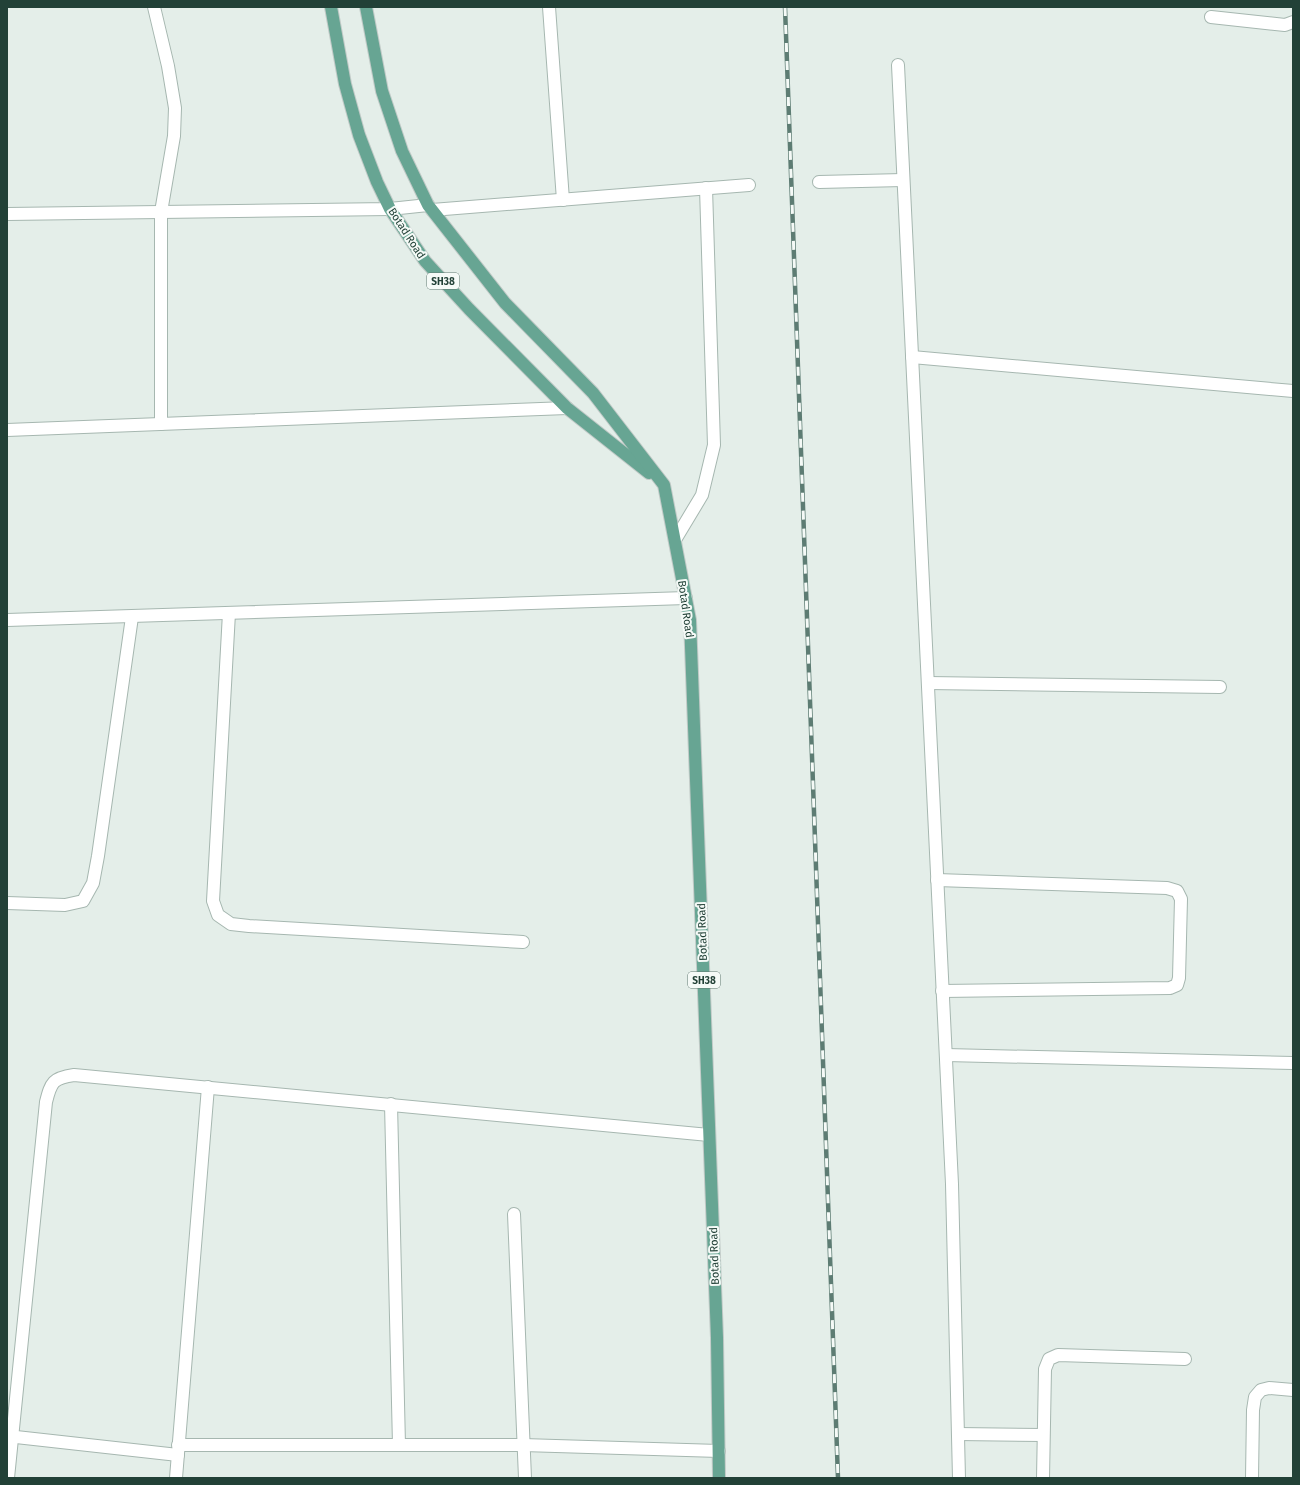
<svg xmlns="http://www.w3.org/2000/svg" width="1300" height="1485" font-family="'Fira Sans',sans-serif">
  <rect width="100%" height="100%" fill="#e4eee9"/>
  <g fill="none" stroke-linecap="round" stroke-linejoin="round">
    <defs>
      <g id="service">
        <polyline points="549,7 563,200"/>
        <polyline points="1211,17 1285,25 1293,22"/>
        <polyline points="819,182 903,180"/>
        <polyline points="432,210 749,185"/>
        <polyline points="675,540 702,495 714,445 706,188"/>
        <polyline points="928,683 1220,687"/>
        <polyline points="937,880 1167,888 1177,891 1181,899 1179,978 1177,985 1170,988 942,991"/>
      </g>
      <g id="minor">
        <polyline points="154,7 168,66 175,108 174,136 161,212 161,424"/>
        <polyline points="898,65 952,1184 959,1478"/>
        <polyline points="912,357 1293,391"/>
        <polyline points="7,430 567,408"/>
        <polyline points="229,613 213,901 218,915 231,924 249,926 523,942"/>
        <polyline points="7,620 686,598"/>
        <polyline points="7,903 65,905 83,901 93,883 98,856 132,617"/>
        <polyline points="946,1055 1293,1063"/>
        <polyline points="391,1104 399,1445"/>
        <polyline points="514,1214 525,1478"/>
        <polyline points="958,1434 1043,1435"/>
        <polyline points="7,1436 178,1455"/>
        <polyline points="178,1445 523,1445 719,1451"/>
        <path d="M8 1478 46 1102C51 1082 53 1078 74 1075L709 1135"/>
        <polyline points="176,1478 208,1087"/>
        <polyline points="1043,1478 1045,1369 1049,1359 1058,1355 1185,1359"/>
        <polyline points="1252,1478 1253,1410 1255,1397 1261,1390 1269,1388 1293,1390"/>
      </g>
      <polyline id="tertiary" points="7,214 390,209 428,205"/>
      <g id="primary">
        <polyline points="331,7 345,84 359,135 377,182 390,209 425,261 469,309 567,408 649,473"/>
        <polyline points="366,7 382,91 402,151 428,205 505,303 593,393 664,485 690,620 717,1338 719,1478"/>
      </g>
    </defs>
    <use href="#service" stroke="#a6b7b0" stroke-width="14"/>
    <use href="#minor" stroke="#a6b7b0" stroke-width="14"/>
    <use href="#tertiary" stroke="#a6b7b0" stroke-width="14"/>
    <use href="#primary" stroke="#c1cac7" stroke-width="14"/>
    <use href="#service" stroke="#fff" stroke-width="12"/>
    <use href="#minor" stroke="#fff" stroke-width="12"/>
    <use href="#tertiary" stroke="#fff" stroke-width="12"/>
    <use href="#primary" stroke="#67a593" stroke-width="12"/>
    <defs>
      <polyline id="rail" points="785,7 838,1478"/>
    </defs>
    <use href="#rail" stroke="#5d7c73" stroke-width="4.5"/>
    <use href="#rail" stroke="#f5faf7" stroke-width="3" stroke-dasharray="9" stroke-linecap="butt"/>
  </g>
  <g text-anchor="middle" stroke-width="4" stroke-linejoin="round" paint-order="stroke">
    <g fill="#f5faf7" stroke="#617871" stroke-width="1">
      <rect x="427" y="273" width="32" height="16" rx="3"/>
      <rect x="688" y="972" width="32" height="16" rx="3"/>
    </g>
    <g font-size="10" font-weight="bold" fill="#224137">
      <text x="443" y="285">SH38</text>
      <text x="704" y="984">SH38</text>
    </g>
    <g font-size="11" fill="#224137" stroke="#f5faf7">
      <text transform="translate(407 233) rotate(57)" y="4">Botad Road</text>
      <text transform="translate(686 609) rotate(82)" y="4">Botad Road</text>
      <text transform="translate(702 932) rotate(-92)" y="4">Botad Road</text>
      <text transform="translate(714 1256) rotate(-92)" y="4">Botad Road</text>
    </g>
  </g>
  <rect width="1300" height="1485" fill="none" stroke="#224137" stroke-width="16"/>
</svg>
